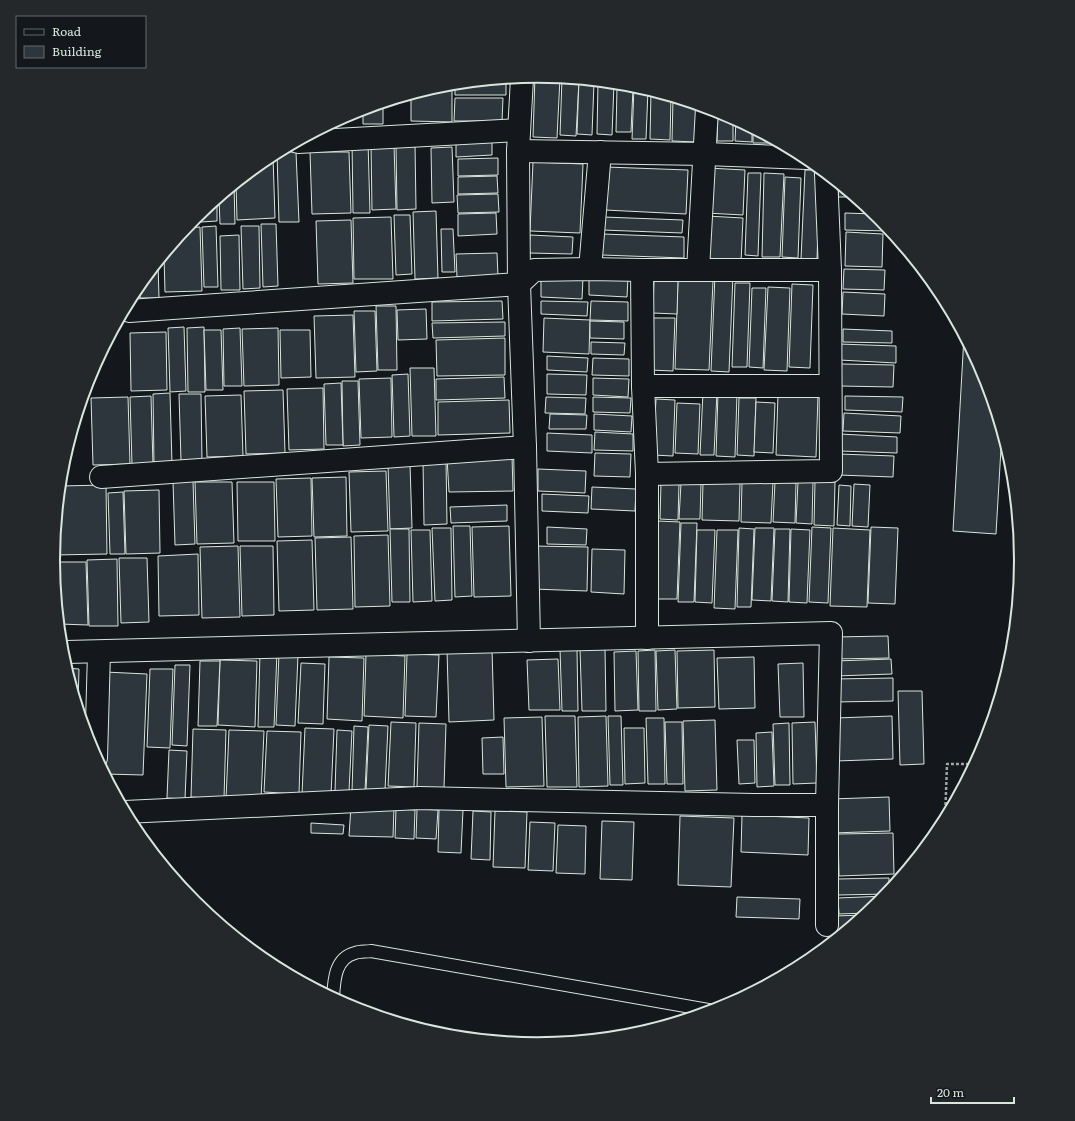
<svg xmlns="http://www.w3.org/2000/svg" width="1075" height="1121" font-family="Literata,serif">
  <rect width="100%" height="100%" fill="#14181c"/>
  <g fill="#2c363c" stroke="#d8e6dc">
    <polygon points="535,76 560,78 557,138 533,137"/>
    <polygon points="562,78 579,80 576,136 560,135"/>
    <polygon points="506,79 506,95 455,95 455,84"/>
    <polygon points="579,80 594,82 592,135 577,134"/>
    <polygon points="598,82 614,84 612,135 597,134"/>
    <polygon points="452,84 452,122 411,121 411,95 443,85"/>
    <polygon points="617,87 633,88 631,132 616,132"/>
    <polygon points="634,87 648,90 646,139 632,139"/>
    <polygon points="651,91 671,97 670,140 650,139"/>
    <polygon points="455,98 503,98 502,121 454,121"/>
    <polygon points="673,98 697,105 696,142 672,141"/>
    <polygon points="383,103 383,124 363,124 363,110"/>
    <polygon points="718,111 733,119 733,141 717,141"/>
    <polygon points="344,117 344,122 333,123"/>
    <polygon points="736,120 752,129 752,142 735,141"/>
    <polygon points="753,129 768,137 768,143 753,143"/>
    <polygon points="769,137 779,143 769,143"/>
    <polygon points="368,141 370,213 353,213 352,142"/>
    <polygon points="492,142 492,155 456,157 456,143"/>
    <polygon points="415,144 416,209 397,210 396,145"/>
    <polygon points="371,145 394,145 396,209 372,210"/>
    <polygon points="452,147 454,202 432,203 431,148"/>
    <polygon points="278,152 296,152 299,222 279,222 277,153"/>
    <polygon points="310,152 349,152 351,213 312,214"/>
    <polygon points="271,156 273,156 275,218 237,220 236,184"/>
    <polygon points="498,158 498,175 458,176 458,159"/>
    <polygon points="533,162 583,164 580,233 530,231"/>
    <polygon points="606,167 688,170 686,214 605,210"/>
    <polygon points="708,168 745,170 743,215 706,213"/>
    <polygon points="805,170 820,170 817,259 801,259"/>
    <polygon points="748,173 761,173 758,256 745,255"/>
    <polygon points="764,173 784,174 780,257 762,257"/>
    <polygon points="497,176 498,193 458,194 458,177"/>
    <polygon points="785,177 801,178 798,258 782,257"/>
    <polygon points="839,184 855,197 838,197"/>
    <polygon points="234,186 235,224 220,224 219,198"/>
    <polygon points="498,194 499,212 458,213 457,195"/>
    <polygon points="217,200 217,221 201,222 201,213"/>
    <polygon points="436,211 438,278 415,279 413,212"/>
    <polygon points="496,213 497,234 458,236 458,214"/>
    <polygon points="845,213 875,214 888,228 888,231 845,230"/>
    <polygon points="200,214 200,222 191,222 195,218"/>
    <polygon points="394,215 410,215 412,274 396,275"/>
    <polygon points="707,216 743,218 741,263 706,261"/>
    <polygon points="391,217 393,279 354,279 353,218"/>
    <polygon points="603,217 683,220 682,233 602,230"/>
    <polygon points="351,220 353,283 318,284 316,221"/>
    <polygon points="261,224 276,224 278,286 263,287"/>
    <polygon points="216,226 218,287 204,287 202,227"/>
    <polygon points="241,226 259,226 260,288 243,289"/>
    <polygon points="200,227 202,291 165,292 164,256 187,228"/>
    <polygon points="441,229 453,229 455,272 442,272"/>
    <polygon points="846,232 883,234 882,267 845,266"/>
    <polygon points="603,234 684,237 684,258 602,255"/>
    <polygon points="239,235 240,290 221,290 220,236"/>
    <polygon points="530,235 573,237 572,254 529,253"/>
    <polygon points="497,253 498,276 457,277 456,254"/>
    <polygon points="158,263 159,298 140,298 140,285"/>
    <polygon points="844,269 885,270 884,290 843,289"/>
    <polygon points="715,274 733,275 729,372 711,371"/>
    <polygon points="541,276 583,278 582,299 541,297"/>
    <polygon points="589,276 628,277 627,297 589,295"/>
    <polygon points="678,279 713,281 709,370 675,369"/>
    <polygon points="654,280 678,281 677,314 653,313"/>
    <polygon points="735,283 750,283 747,367 732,367"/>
    <polygon points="792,284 813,285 810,368 789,367"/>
    <polygon points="768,287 790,288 787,371 764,370"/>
    <polygon points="752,288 766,288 763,368 749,367"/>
    <polygon points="136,290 136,300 130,300 135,291"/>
    <polygon points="843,292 885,294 884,316 842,314"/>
    <polygon points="502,301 503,319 432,321 432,302"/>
    <polygon points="541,301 588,302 587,316 541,314"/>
    <polygon points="591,301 628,302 628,321 590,320"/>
    <polygon points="376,306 396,306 397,370 378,370"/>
    <polygon points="426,309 427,339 398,340 397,310"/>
    <polygon points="354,311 375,311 377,371 356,372"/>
    <polygon points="353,315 355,377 316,378 314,316"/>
    <polygon points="544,318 590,320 589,354 543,352"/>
    <polygon points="652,318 675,318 673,371 650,370"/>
    <polygon points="590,321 624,322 624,339 590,338"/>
    <polygon points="505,322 505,336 433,338 432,323"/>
    <polygon points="184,327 186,391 170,392 168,328"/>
    <polygon points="204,327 205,392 188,392 187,328"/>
    <polygon points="240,328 242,386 224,386 223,329"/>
    <polygon points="278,328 279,385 244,386 242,329"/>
    <polygon points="843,329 892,331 892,343 843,342"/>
    <polygon points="204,330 221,330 223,390 206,390"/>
    <polygon points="280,330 310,330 311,377 281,378"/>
    <polygon points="166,332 167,390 131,391 130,333"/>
    <polygon points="964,336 985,375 1002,431 996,534 953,531"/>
    <polygon points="505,338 505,375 437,376 436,340"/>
    <polygon points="591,342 625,343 624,355 591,354"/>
    <polygon points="839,344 896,346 896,363 839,360"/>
    <polygon points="547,356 588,358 587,372 547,370"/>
    <polygon points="593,358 629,359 629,376 592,375"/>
    <polygon points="841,364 894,365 893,387 840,386"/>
    <polygon points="410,368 434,368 436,436 412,436"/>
    <polygon points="408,374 410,436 394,437 392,375"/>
    <polygon points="547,374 587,375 586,395 547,394"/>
    <polygon points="504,377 505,398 436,400 436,379"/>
    <polygon points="391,378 392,437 361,438 359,379"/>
    <polygon points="593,378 629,379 628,397 593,395"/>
    <polygon points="342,381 358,381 360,445 343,446"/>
    <polygon points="341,383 343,445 326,445 324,384"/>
    <polygon points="323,388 324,449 289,450 287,389"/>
    <polygon points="283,390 285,453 246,454 244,391"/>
    <polygon points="703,392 717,392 714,455 700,455"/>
    <polygon points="170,393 172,464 154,465 153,394"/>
    <polygon points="718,393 737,394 735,457 716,456"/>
    <polygon points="179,394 201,394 202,461 181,461"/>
    <polygon points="778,394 818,395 816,457 776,455"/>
    <polygon points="241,395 243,456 207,457 205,396"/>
    <polygon points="151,396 153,465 132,465 130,397"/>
    <polygon points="845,396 903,397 902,412 845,410"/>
    <polygon points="128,397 130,464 93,465 91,398"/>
    <polygon points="546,397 586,398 585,414 545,413"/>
    <polygon points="593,397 631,398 630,413 593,412"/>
    <polygon points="739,398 756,398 754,456 737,455"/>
    <polygon points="656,399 675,400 673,456 653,455"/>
    <polygon points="509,400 510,433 438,435 438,402"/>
    <polygon points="756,402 775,403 773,453 754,452"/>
    <polygon points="677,403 700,404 698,454 675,453"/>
    <polygon points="844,413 901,416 900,433 843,431"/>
    <polygon points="550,414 587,415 586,429 549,429"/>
    <polygon points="594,414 632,416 631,432 594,430"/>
    <polygon points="595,432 633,434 633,451 594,450"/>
    <polygon points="547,433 592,435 592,453 547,451"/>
    <polygon points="840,434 897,437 897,453 840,451"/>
    <polygon points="595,453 631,454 630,477 594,476"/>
    <polygon points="839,454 894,456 893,477 838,475"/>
    <polygon points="512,456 513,491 449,492 447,458"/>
    <polygon points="446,459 447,524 424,525 423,460"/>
    <polygon points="410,464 412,528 390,529 388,465"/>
    <polygon points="538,469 586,471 585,493 538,491"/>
    <polygon points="386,471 388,531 351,532 349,472"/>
    <polygon points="346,477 347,536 314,537 312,478"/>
    <polygon points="311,478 312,536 278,537 276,479"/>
    <polygon points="173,481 193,481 195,544 175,545"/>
    <polygon points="195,482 232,482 234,543 197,544"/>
    <polygon points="237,482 274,482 275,541 238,541"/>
    <polygon points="703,482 740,483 739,521 702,520"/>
    <polygon points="742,482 773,482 771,523 741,522"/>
    <polygon points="775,482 796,483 795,523 773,522"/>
    <polygon points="798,482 813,482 812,524 796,523"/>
    <polygon points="815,482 835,482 834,526 814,525"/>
    <polygon points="661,483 679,484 678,520 660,519"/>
    <polygon points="681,483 701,484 700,519 679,519"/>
    <polygon points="854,484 870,485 868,527 852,526"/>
    <polygon points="106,485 107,554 54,555 60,486"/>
    <polygon points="839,485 851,486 850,526 837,525"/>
    <polygon points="592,487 636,489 635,511 591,509"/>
    <polygon points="159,490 160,553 126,554 124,491"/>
    <polygon points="123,492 125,554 110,554 108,493"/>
    <polygon points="542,494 589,496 588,513 542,511"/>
    <polygon points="507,505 507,521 451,523 450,507"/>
    <polygon points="658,521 680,522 677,599 656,599"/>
    <polygon points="681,523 697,523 694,602 678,602"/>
    <polygon points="453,526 470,526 472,596 455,597"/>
    <polygon points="509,526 511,596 474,597 472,527"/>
    <polygon points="547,527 587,529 586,545 547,544"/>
    <polygon points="812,527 831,528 828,603 809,602"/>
    <polygon points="871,527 898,528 895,604 868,603"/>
    <polygon points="432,528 451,528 452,600 435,601"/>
    <polygon points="739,528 754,529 751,607 737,607"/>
    <polygon points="755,528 774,528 771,601 752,600"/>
    <polygon points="833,528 870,530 867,607 830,606"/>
    <polygon points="390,529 409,529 410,602 392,602"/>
    <polygon points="775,529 790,529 788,602 772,601"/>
    <polygon points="791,529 810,530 807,603 789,602"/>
    <polygon points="411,530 430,530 432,601 413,602"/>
    <polygon points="697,530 715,530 712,603 695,602"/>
    <polygon points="717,530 738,530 735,609 714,608"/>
    <polygon points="388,535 390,606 355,607 354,536"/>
    <polygon points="351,537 353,609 317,610 315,538"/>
    <polygon points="312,540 314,610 279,611 277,541"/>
    <polygon points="238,546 240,617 202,618 200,547"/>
    <polygon points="240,546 273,546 274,615 242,616"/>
    <polygon points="534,546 588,547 587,591 533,589"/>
    <polygon points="592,549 625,550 624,594 591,592"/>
    <polygon points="198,554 199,615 159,616 158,556"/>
    <polygon points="119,558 147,558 149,622 121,623"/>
    <polygon points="117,559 118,626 89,626 87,560"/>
    <polygon points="53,562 86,562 88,625 59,624"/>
    <polygon points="888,636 889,658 835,659 834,637"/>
    <polygon points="605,648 606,711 582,711 580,649"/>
    <polygon points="492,649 494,720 449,722 447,650"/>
    <polygon points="560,649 577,649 578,711 562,711"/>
    <polygon points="655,650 656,711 639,711 638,651"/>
    <polygon points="675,650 677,709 658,710 656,651"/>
    <polygon points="714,650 715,707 678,708 677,651"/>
    <polygon points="636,651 638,710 615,711 614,652"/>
    <polygon points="260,652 277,652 274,727 258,727"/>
    <polygon points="279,654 298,655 295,726 276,725"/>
    <polygon points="366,654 405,656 403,718 364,716"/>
    <polygon points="407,654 439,655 436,717 405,716"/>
    <polygon points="329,657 364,658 362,721 327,719"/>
    <polygon points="754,657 755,708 719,709 717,658"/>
    <polygon points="558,659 560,710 529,710 527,660"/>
    <polygon points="891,659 892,674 836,676 835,661"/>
    <polygon points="220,660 257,661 255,727 218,725"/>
    <polygon points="200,661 220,661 217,726 198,726"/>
    <polygon points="301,663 325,664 323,724 298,723"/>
    <polygon points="803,663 804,717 780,717 778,664"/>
    <polygon points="175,665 190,665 187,746 172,745"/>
    <polygon points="66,668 79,669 78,705"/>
    <polygon points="150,669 173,669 170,748 147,747"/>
    <polygon points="105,672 147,674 143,775 105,774 101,767"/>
    <polygon points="893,678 893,701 834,702 834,679"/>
    <polygon points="898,691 922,691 924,764 900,765"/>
    <polygon points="545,716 575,716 577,787 547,787"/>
    <polygon points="606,716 608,786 579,787 578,717"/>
    <polygon points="608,716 621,716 623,785 610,785"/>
    <polygon points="892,716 893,759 836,761 835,718"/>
    <polygon points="542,717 544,786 506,787 504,718"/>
    <polygon points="646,718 664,718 665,784 648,784"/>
    <polygon points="715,720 717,790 685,791 683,721"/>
    <polygon points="391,722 416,723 414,787 388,786"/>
    <polygon points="665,722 682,722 683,784 667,784"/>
    <polygon points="815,722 817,783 793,784 792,723"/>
    <polygon points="419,723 446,724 444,788 417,787"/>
    <polygon points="789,723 790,785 775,785 773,724"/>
    <polygon points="369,725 388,726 385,791 366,791"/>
    <polygon points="354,726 368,727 365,791 352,791"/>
    <polygon points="305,728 334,729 331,795 302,794"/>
    <polygon points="624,728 644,728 645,783 625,784"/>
    <polygon points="193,729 226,730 224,799 191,797"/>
    <polygon points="229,730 264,731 261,800 226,799"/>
    <polygon points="337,730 352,731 349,791 335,791"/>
    <polygon points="267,731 301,732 299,794 264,792"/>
    <polygon points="772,732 774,786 757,787 756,733"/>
    <polygon points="503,737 504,774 483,774 482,738"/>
    <polygon points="737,740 754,740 755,783 739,784"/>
    <polygon points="169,750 187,751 185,799 167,798"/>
    <polygon points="889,797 890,831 832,833 831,799"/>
    <polygon points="351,806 394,807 393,837 349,836"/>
    <polygon points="396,809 415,810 414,839 395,838"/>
    <polygon points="417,809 438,810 436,839 416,838"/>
    <polygon points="439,809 463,810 461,853 438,852"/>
    <polygon points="473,811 491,812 490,860 471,859"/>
    <polygon points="495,811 527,812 525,868 493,867"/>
    <polygon points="742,815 809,818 808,855 741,852"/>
    <polygon points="680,816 734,818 731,887 678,885"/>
    <polygon points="602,821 634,822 632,880 600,879"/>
    <polygon points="530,822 555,823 553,871 528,870"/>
    <polygon points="311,823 344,825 343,834 311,833"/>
    <polygon points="558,825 586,826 585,874 556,873"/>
    <polygon points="893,833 894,874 839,876 838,834"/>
    <polygon points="889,878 889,892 888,894 838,895 838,879"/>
    <polygon points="886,896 880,903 868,913 839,914 838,898"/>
    <polygon points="737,897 800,899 799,919 736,917"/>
    <polygon points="865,915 835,940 834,916"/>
  </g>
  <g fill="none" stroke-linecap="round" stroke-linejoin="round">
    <defs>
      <path id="lane" d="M333 998C334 980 335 958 355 953 360 951 366 952 371 951L714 1011"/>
      <g id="street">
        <polyline points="522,78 518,151 519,284 525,447 529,641"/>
        <polyline points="298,142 518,130"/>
        <polyline points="518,151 705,154 807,158"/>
        <polyline points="590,269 600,152"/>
        <polyline points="642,270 643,386 647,474 647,638"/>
        <polyline points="698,270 707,108"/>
        <polyline points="129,311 519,284 534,270 590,269 642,270 830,270"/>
        <polyline points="643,386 830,386"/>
        <polyline points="647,474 831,471 830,270 826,174"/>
        <polyline points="101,477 525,447"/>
        <polyline points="66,652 831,633 827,805 827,925"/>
        <polyline points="96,758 99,652"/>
        <polyline points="125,812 420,798 754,805 827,805"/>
      </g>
    </defs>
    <use href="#lane" stroke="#d8e6dc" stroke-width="14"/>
    <use href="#street" stroke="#d8e6dc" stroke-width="24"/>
    <polyline stroke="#9da8a2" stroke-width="2.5" stroke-dasharray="3 2" stroke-linecap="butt" points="945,820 947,764 976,764"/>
    <use href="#lane" stroke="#14181c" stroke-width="12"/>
    <use href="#street" stroke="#14181c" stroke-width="22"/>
  </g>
  <path d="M0 0H1075V1121H0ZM60 560a477 477 0 1 1 954 0a477 477 0 1 1-954 0Z" fill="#24282b" fill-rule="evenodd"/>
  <path fill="none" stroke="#d8e6dc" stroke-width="2" d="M60 560a477 477 0 1 1 954 0a477 477 0 1 1-954 0Z"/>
  <rect x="16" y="16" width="130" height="52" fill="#14181c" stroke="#626a69"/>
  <rect x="24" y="29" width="20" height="6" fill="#14181c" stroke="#626a69"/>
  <text x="52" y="36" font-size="12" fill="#d8e6dc">Road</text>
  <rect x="24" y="46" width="20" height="12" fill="#2c363c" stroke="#626a69"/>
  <text x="52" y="56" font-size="12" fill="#d8e6dc">Building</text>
  <path d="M931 1097v6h83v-6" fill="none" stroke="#d8e6dc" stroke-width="2"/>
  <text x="937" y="1097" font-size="12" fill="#d8e6dc" stroke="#14181c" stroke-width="3" paint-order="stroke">20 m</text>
</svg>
